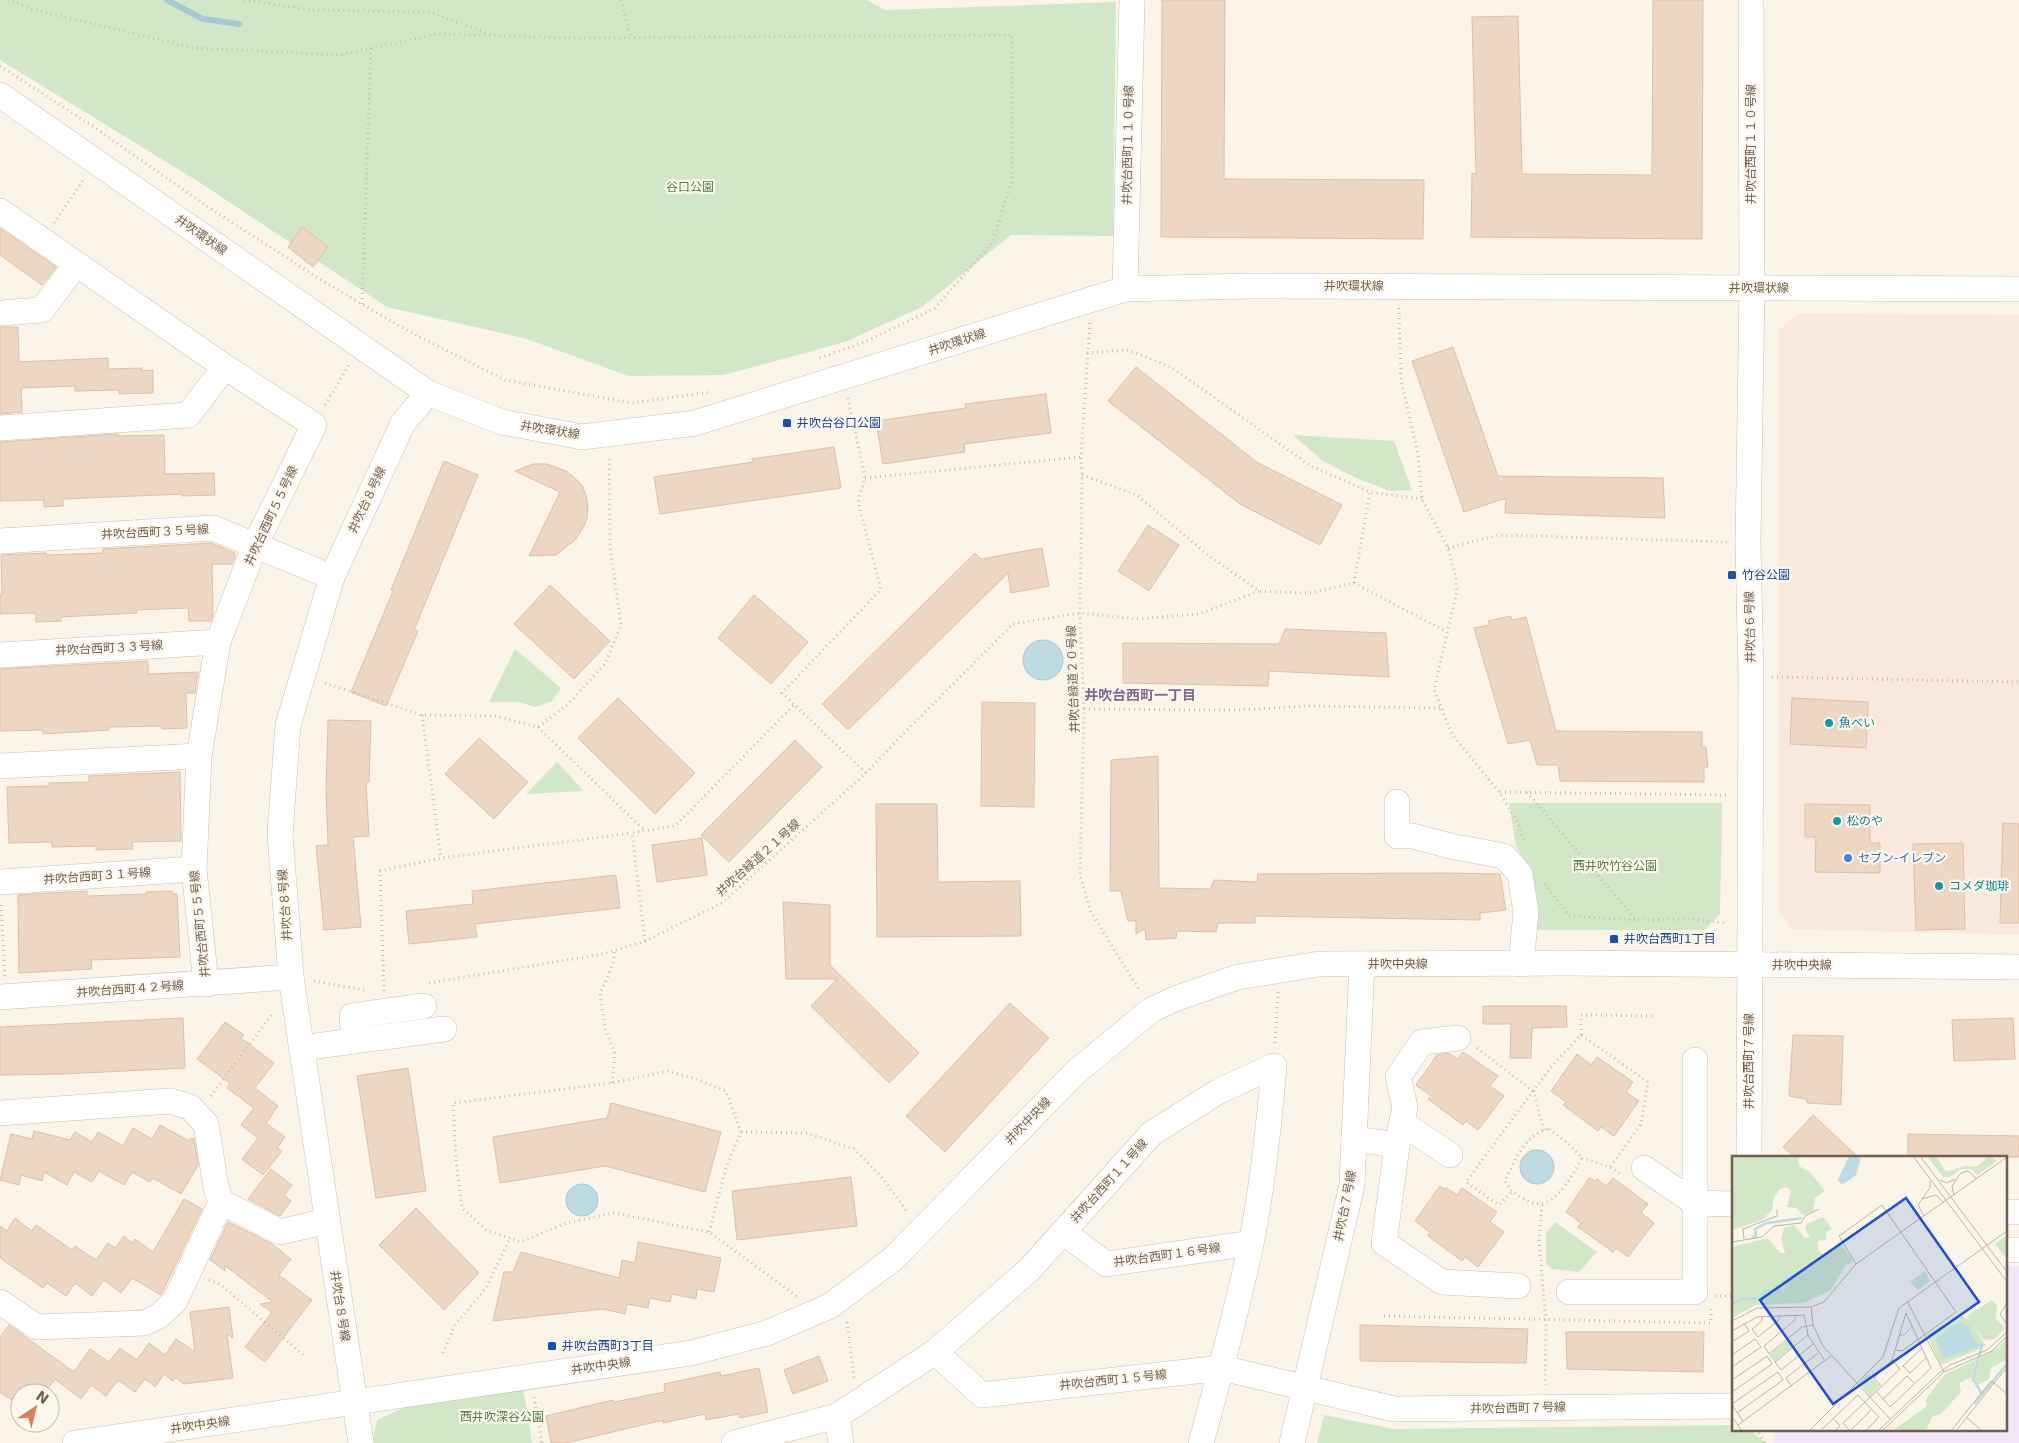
<svg xmlns="http://www.w3.org/2000/svg" width="2019" height="1443" font-family="'DejaVu Sans','Noto Sans JP',sans-serif">
  <rect width="100%" height="100%" fill="#faf5e8"/>
  <polygon fill="#f9e8dd" points="1799,313 2019,315 2019,935 1793,929 1778,910 1778,331"/>
  <polygon fill="#f2e5f7" points="2005,1266 2019,1266 2019,1443 1774,1443 1774,1429 2005,1429"/>
  <g fill="#d2e7c8">
    <polygon points="0,0 867,0 885,10 1116,2 1113,236 1011,235 922,307 845,342 724,375 628,376 527,339 387,307 199,182 0,60"/>
    <polygon points="1293,435 1394,441 1412,490 1390,491 1356,478 1323,461"/>
    <polygon points="515,649 561,688 552,701 536,707 518,702 489,702"/>
    <polygon points="557,762 584,791 526,794"/>
    <polygon points="1509,803 1722,803 1720,914 1704,930 1532,930 1527,863 1516,847"/>
    <polygon points="1555,1222 1597,1252 1579,1272 1552,1269 1546,1263 1546,1233"/>
    <polygon points="523,1387 532,1443 372,1443 377,1420 407,1406"/>
    <polygon points="1324,1415 1394,1429 1733,1425 1733,1429 1750,1429 1765,1443 1317,1443"/>
  </g>
  <g fill="#bedae2" stroke="#a6c9d3">
    <circle cx="1043" cy="660" r="20"/>
    <circle cx="1537" cy="1167" r="17"/>
    <circle cx="582" cy="1200" r="16"/>
  </g>
  <g fill="none" stroke-linecap="round" stroke-linejoin="round">
    <polyline stroke="#a6c9d3" stroke-width="6" points="167,0 203,19 239,24"/>
  </g>
  <g fill="#edd7c2" stroke="#debfa4">
    <polygon points="1162,0 1225,0 1224,179 1424,180 1423,239 1161,237"/>
    <polygon points="1653,0 1703,0 1702,239 1471,237 1472,173 1476,174 1472,17 1518,16 1522,174 1652,175"/>
    <polygon points="302,227 328,247 313,267 288,247"/>
    <polygon points="0,228 56,267 42,285 0,255"/>
    <polygon points="0,327 18,327 19,362 108,358 108,369 142,368 142,371 153,370 153,393 119,394 119,390 75,391 75,386 21,388 22,412 0,414"/>
    <polygon points="1453,347 1498,476 1663,478 1665,518 1505,513 1506,498 1464,512 1412,361"/>
    <polygon points="1136,367 1258,463 1342,505 1320,545 1240,504 1108,401"/>
    <polygon points="1046,394 1051,433 964,444 965,452 883,464 876,421 966,408 965,404"/>
    <polygon points="118,434 118,436 164,435 165,474 214,473 215,495 182,496 182,494 63,499 63,506 44,507 44,500 0,501 0,442"/>
    <polygon points="834,447 841,488 660,514 654,477 753,462 752,459"/>
    <polygon points="444,461 478,475 414,630 418,631 386,706 351,692 393,591 391,590"/>
    <polygon points="533,464 547,464 566,471 576,479 583,487 586,496 588,505 587,519 583,528 576,539 556,555 529,556 560,492 515,471"/>
    <polygon points="1148,525 1179,545 1149,591 1118,571"/>
    <polygon points="211,543 235,553 235,557 232,564 212,564 213,614 211,621 189,621 188,608 137,610 137,613 61,617 61,621 36,622 36,613 0,614 0,594 2,594 1,555 46,553 46,555 103,553 103,549"/>
    <polygon points="1042,548 1049,586 1011,593 1008,573 848,730 822,704 975,553 981,559"/>
    <polygon points="550,585 610,641 574,679 514,624"/>
    <polygon points="754,595 808,642 771,684 718,638"/>
    <polygon points="1511,616 1512,620 1526,617 1556,731 1702,732 1702,747 1706,747 1708,767 1704,767 1704,782 1560,781 1558,765 1537,765 1530,740 1508,744 1474,628 1489,625 1488,621"/>
    <polygon points="1285,629 1386,633 1389,677 1269,671 1268,686 1123,683 1123,643 1279,644"/>
    <polygon points="148,661 148,674 198,672 195,693 186,693 187,728 162,729 162,726 109,727 109,730 43,734 43,730 0,731 0,669"/>
    <polygon points="618,698 695,773 655,814 578,738"/>
    <polygon points="1792,698 1868,702 1866,748 1790,744"/>
    <polygon points="982,702 1035,703 1034,807 981,806"/>
    <polygon points="328,720 371,721 369,782 366,782 369,836 353,837 361,927 324,930 316,846 328,845 326,791"/>
    <polygon points="479,738 528,782 494,819 445,774"/>
    <polygon points="795,740 822,767 729,862 701,835"/>
    <polygon points="1158,756 1159,888 1210,889 1214,880 1257,882 1258,874 1441,873 1500,874 1506,910 1480,913 1480,920 1255,916 1255,923 1218,923 1216,932 1177,931 1176,938 1146,940 1145,929 1136,934 1136,921 1128,921 1121,891 1110,891 1111,760"/>
    <polygon points="180,772 181,841 132,842 133,849 96,850 96,846 52,847 52,842 9,843 7,787 50,786 49,783 89,782 89,776"/>
    <polygon points="876,804 937,804 938,882 1020,881 1021,936 877,937"/>
    <polygon points="1805,804 1870,805 1870,843 1880,843 1880,873 1815,872 1816,837 1805,837"/>
    <polygon points="2003,823 2019,824 2019,923 2000,923"/>
    <polygon points="702,838 707,875 657,882 652,845"/>
    <polygon points="1963,843 1965,929 1916,930 1913,844"/>
    <polygon points="616,875 620,908 475,924 477,937 409,944 406,911 473,904 472,891"/>
    <polygon points="87,891 87,896 146,894 146,892 172,891 173,894 177,894 180,957 91,960 92,969 19,973 18,895"/>
    <polygon points="783,902 830,905 830,965 919,1053 889,1083 811,1006 837,979 786,979"/>
    <polygon points="1010,1003 1049,1038 945,1152 906,1116"/>
    <polygon points="1483,1006 1566,1006 1567,1027 1532,1028 1531,1058 1510,1058 1511,1024 1483,1024"/>
    <polygon points="183,1018 185,1068 64,1074 0,1075 0,1027"/>
    <polygon points="2013,1018 2015,1059 1954,1061 1952,1020"/>
    <polygon points="225,1022 244,1035 241,1038 274,1063 255,1088 278,1106 266,1123 285,1137 277,1148 282,1151 263,1175 242,1159 258,1138 241,1125 254,1108 227,1088 230,1083 197,1059"/>
    <polygon points="1793,1035 1843,1036 1841,1105 1807,1103 1806,1099 1789,1096"/>
    <polygon points="1463,1052 1498,1076 1490,1086 1504,1096 1478,1130 1466,1121 1463,1125 1428,1099 1431,1096 1416,1085 1437,1055 1449,1053 1457,1059"/>
    <polygon points="1577,1054 1591,1065 1597,1057 1633,1082 1626,1092 1639,1101 1614,1136 1601,1127 1598,1131 1563,1105 1566,1102 1551,1091"/>
    <polygon points="408,1068 426,1191 376,1198 357,1076"/>
    <polygon points="611,1103 721,1132 705,1192 605,1166 500,1183 493,1137 607,1118"/>
    <polygon points="1813,1115 1858,1157 1794,1157 1783,1147"/>
    <polygon points="160,1125 189,1141 191,1138 194,1139 198,1165 181,1194 153,1178 150,1182 132,1172 124,1185 99,1171 92,1182 74,1172 67,1185 44,1172 42,1181 21,1175 19,1185 0,1180 11,1134 32,1139 34,1131 70,1140 75,1132 92,1142 98,1132 123,1146 133,1128 152,1139"/>
    <polygon points="1908,1134 2019,1136 2019,1157 1908,1157"/>
    <polygon points="271,1169 292,1185 284,1195 291,1201 280,1216 248,1199"/>
    <polygon points="851,1177 857,1226 737,1240 732,1191"/>
    <polygon points="1589,1178 1596,1181 1597,1179 1606,1186 1613,1178 1648,1204 1641,1213 1654,1223 1628,1257 1616,1248 1613,1252 1578,1227 1581,1223 1566,1212"/>
    <polygon points="1440,1186 1444,1189 1446,1188 1457,1195 1462,1188 1497,1212 1490,1222 1504,1232 1478,1267 1465,1257 1462,1261 1428,1236 1430,1232 1415,1221"/>
    <polygon points="184,1199 202,1209 161,1295 132,1278 121,1293 104,1280 92,1296 75,1283 66,1296 47,1283 43,1288 0,1258 0,1226 7,1231 15,1218 32,1231 36,1225 72,1250 75,1246 96,1260 108,1243 115,1248 124,1236 132,1243 135,1239 153,1252"/>
    <polygon points="416,1208 479,1273 444,1310 379,1245"/>
    <polygon points="228,1222 272,1244 291,1259 279,1275 312,1300 265,1362 245,1347 272,1312 260,1304 273,1302 224,1265 225,1271 210,1260"/>
    <polygon points="638,1242 721,1258 714,1292 697,1289 696,1299 672,1294 670,1302 650,1298 648,1308 627,1304 625,1314 603,1309 493,1321 504,1272 513,1272 521,1252 619,1278 622,1260 635,1263"/>
    <polygon points="229,1307 233,1338 227,1334 233,1378 184,1384 176,1378 173,1381 164,1374 155,1387 145,1379 135,1392 118,1380 106,1396 91,1385 81,1399 55,1379 45,1393 19,1393 13,1401 0,1392 0,1337 9,1325 74,1372 90,1349 109,1362 120,1348 137,1360 149,1343 165,1355 176,1339 195,1352 190,1312"/>
    <polygon points="1360,1325 1528,1329 1526,1363 1360,1361"/>
    <polygon points="1566,1332 1704,1332 1703,1372 1567,1369"/>
    <polygon points="819,1356 828,1381 793,1394 784,1370"/>
    <polygon points="759,1368 768,1412 740,1418 739,1414 706,1420 705,1414 663,1423 663,1420 566,1443 551,1443 546,1416 613,1400 614,1402 665,1392 664,1384 720,1372 721,1376"/>
  </g>
  <g fill="none" stroke-linecap="round" stroke-linejoin="round">
    <defs>
      <g id="minor">
        <polyline points="0,95 428,393 502,422 582,437 695,423 1125,289 1248,286 2019,289"/>
        <polyline points="0,211 225,367 314,425 255,545 218,642 199,756 194,869 206,984"/>
        <polyline points="1125,289 1132,0"/>
        <polyline points="0,313 42,310 76,264"/>
        <polyline points="0,428 188,415 225,367"/>
        <polyline points="0,541 213,528 332,577"/>
        <polyline points="0,655 218,642"/>
        <polyline points="0,766 199,756"/>
        <polyline points="1397,802 1397,836 1413,836 1450,846 1504,856 1520,874 1526,912 1521,964"/>
        <polyline points="0,882 194,869"/>
        <polyline points="0,997 291,977"/>
        <polyline points="1458,1038 1422,1042 1398,1077 1405,1107 1397,1145 1384,1243 1442,1282 1518,1286"/>
        <polyline points="354,1041 352,1016 424,1006"/>
        <polyline points="301,1048 444,1029"/>
        <polyline points="0,1113 170,1101 190,1107 206,1124 216,1187 221,1202 175,1301 159,1316 144,1323 37,1327 0,1302"/>
        <polyline points="1402,1123 1450,1155"/>
        <polyline points="1354,1139 1397,1145"/>
        <polyline points="1749,1157 1751,677 1748,543 1752,288 1751,0"/>
        <polyline points="1644,1168 1695,1203 1733,1204"/>
        <polyline points="221,1202 280,1232 327,1221"/>
        <polyline points="2005,1212 2019,1212"/>
        <polyline points="1063,1232 1106,1264 1251,1243"/>
        <polyline points="2005,1250 2019,1250"/>
        <polyline points="1569,1292 1695,1292 1695,1060"/>
        <polyline points="935,1352 982,1395 1222,1368 1394,1409 1733,1406"/>
        <polyline points="837,1416 841,1443"/>
        <polyline points="75,1443 691,1353 767,1333 830,1306 893,1259 1076,1072 1151,1010 1177,998 1238,977 1319,964 1568,963 2019,967"/>
        <polyline points="361,1443 291,977 280,834 288,725 332,577 403,423 428,393"/>
        <path d="M734 1443 837 1416 935 1352 1030 1269 1151 1134 1219 1091 1274 1066C1269 1126 1263 1185 1251 1244 1237 1311 1219 1377 1201 1443"/>
        <polyline points="1292,1443 1352,1185 1362,964"/>
      </g>
    </defs>
    <use href="#minor" stroke="#cbbdaf" stroke-width="26"/>
    <g stroke="#d2baa6" stroke-width="3" stroke-dasharray="1 4" stroke-linecap="butt">
      <polyline points="8,0 32,9 194,48 339,55 437,34 570,38 1012,35 1012,180 992,243 935,308 867,341 817,359"/>
      <polyline points="244,0 314,10 430,12 491,35"/>
      <polyline points="621,0 631,37"/>
      <polyline points="0,66 91,125 208,207 326,283 408,331 505,380 632,403 711,392"/>
      <polyline points="54,223 84,179"/>
      <polyline points="362,304 371,48"/>
      <polyline points="1399,308 1401,380 1418,454 1422,499 1448,548 1455,573 1457,591 1434,690 1452,734 1499,792 1518,823 1525,843"/>
      <polyline points="1090,323 1081,457 1082,475 1080,613 1084,709 1080,876 1091,912 1140,991"/>
      <polyline points="1087,353 1128,350 1171,367 1311,466 1370,492 1422,499"/>
      <polyline points="848,398 865,478 858,502 881,589 782,693 866,773"/>
      <polyline points="325,405 349,365"/>
      <polyline points="1082,475 1137,495 1208,555 1259,591 1309,593 1354,583 1447,632"/>
      <polyline points="865,478 1081,457"/>
      <polyline points="1448,548 1499,535 1727,542"/>
      <polyline points="1354,583 1370,492"/>
      <polyline points="1772,677 2019,682"/>
      <polyline points="325,683 422,715 496,716 538,727 568,704 605,664 621,625 610,545 609,457"/>
      <polyline points="1084,709 1235,710 1310,706 1441,708"/>
      <polyline points="422,715 441,858"/>
      <polyline points="538,727 645,831"/>
      <polyline points="1500,792 1726,795 1726,797"/>
      <polyline points="1527,792 1636,920 1688,919 1726,923 1726,921"/>
      <polyline points="1545,884 1569,916 1636,920"/>
      <polyline points="1,905 5,976"/>
      <polyline points="645,941 632,833 675,826 794,705"/>
      <polyline points="314,981 364,990"/>
      <polyline points="429,983 603,954 645,941 722,903 866,773 908,729 1013,624 1080,613 1137,619 1199,614 1259,591"/>
      <polyline points="384,991 380,871 441,858 632,833"/>
      <polyline points="1581,1035 1581,1015 1656,1016"/>
      <polyline points="1275,1043 1278,992"/>
      <polyline points="1477,1048 1533,1091 1466,1182 1499,1205 1512,1192"/>
      <polyline points="612,1083 615,1054 605,1028 600,994 613,964 615,950"/>
      <polyline points="211,1096 273,1013"/>
      <path d="M1549 1129 1569 1144 1582 1158C1570 1178 1552 1217 1524 1199 1515 1194 1510 1190 1505 1181 1514 1161 1526 1133 1549 1129Z"/>
      <polyline points="1544,1130 1533,1091 1552,1066 1581,1035 1648,1082 1641,1124 1610,1167"/>
      <polyline points="741,1132 807,1133 854,1149 881,1176 908,1213"/>
      <polyline points="1582,1158 1610,1167 1623,1176"/>
      <polyline points="1542,1205 1539,1240 1546,1323 1545,1385"/>
      <polyline points="709,1232 726,1168 741,1132 726,1091 696,1079 667,1071 612,1083 453,1103 456,1160 462,1208 486,1230 521,1242 566,1223 614,1213 709,1232 798,1297"/>
      <polyline points="209,1280 220,1284 306,1357"/>
      <polyline points="1715,1296 1733,1296"/>
      <polyline points="1384,1316 1711,1323 1711,1308"/>
      <polyline points="847,1322 854,1378"/>
      <polyline points="443,1353 455,1325 486,1288 510,1238"/>
      <polyline points="534,1397 542,1443"/>
      <polyline points="1756,1429 1765,1443"/>
    </g>
    <use href="#minor" stroke="#fff" stroke-width="25"/>
  </g>
  <g fill="#1a4fb4" stroke="#fdf8ee" stroke-width="2">
    <rect x="782" y="418" width="10" height="10" rx="2.5"/>
    <rect x="1727" y="570" width="10" height="10" rx="2.5"/>
    <rect x="1609" y="934" width="10" height="10" rx="2.5"/>
    <rect x="547" y="1341" width="10" height="10" rx="2.5"/>
  </g>
  <g fill="#0f9aa8" stroke="#fdf8ee" stroke-width="2">
    <circle cx="1829" cy="723" r="5"/>
    <circle cx="1837" cy="821" r="5"/>
    <circle cx="1939" cy="886" r="5"/>
  </g>
  <circle fill="#3f7fe0" stroke="#fdf8ee" stroke-width="2" cx="1848" cy="858" r="5"/>
  <g text-anchor="middle" stroke-width="4.5" stroke-linejoin="round" paint-order="stroke">
    <g font-size="12" fill="#725e4f" stroke="#fdf8ee">
      <text transform="translate(1751 144) rotate(-90)" y="4">井吹台西町１１０号線</text>
      <text transform="translate(1128 145) rotate(-89)" y="4">井吹台西町１１０号線</text>
      <text transform="translate(201 235) rotate(35)" y="4">井吹環状線</text>
      <text x="1354" y="290">井吹環状線</text>
      <text x="1759" y="292">井吹環状線</text>
      <text transform="translate(957 342) rotate(-18)" y="4">井吹環状線</text>
      <text transform="translate(550 430) rotate(9)" y="4">井吹環状線</text>
      <text transform="translate(367 500) rotate(-65)" y="4">井吹台８号線</text>
      <text transform="translate(271 516) rotate(-65)" y="4">井吹台西町５５号線</text>
      <text transform="translate(155 532) rotate(-3)" y="4">井吹台西町３５号線</text>
      <text transform="translate(1750 627) rotate(-91)" y="4">井吹台６号線</text>
      <text transform="translate(109 648) rotate(-3)" y="4">井吹台西町３３号線</text>
      <text transform="translate(1073 679) rotate(-92)" y="4">井吹台緑道２０号線</text>
      <text transform="translate(758 858) rotate(-42)" y="4">井吹台緑道２１号線</text>
      <text transform="translate(97 876) rotate(-4)" y="4">井吹台西町３１号線</text>
      <text transform="translate(285 905) rotate(-94)" y="4">井吹台８号線</text>
      <text transform="translate(200 924) rotate(-96)" y="4">井吹台西町５５号線</text>
      <text x="1398" y="968">井吹中央線</text>
      <text x="1802" y="969">井吹中央線</text>
      <text transform="translate(130 989) rotate(-4)" y="4">井吹台西町４２号線</text>
      <text transform="translate(1749 1061) rotate(-90)" y="4">井吹台西町７号線</text>
      <text transform="translate(1028 1121) rotate(-46)" y="4">井吹中央線</text>
      <text transform="translate(1109 1181) rotate(-48)" y="4">井吹台西町１１号線</text>
      <text transform="translate(1345 1206) rotate(-79)" y="4">井吹台７号線</text>
      <text transform="translate(1167 1255) rotate(-8)" y="4">井吹台西町１６号線</text>
      <text transform="translate(340 1306) rotate(81)" y="4">井吹台８号線</text>
      <text transform="translate(601 1366) rotate(-8)" y="4">井吹中央線</text>
      <text transform="translate(1113 1380) rotate(-6)" y="4">井吹台西町１５号線</text>
      <text transform="translate(1518 1408) rotate(-1)" y="4">井吹台西町７号線</text>
      <text transform="translate(200 1425) rotate(-8)" y="4">井吹中央線</text>
    </g>
    <g font-size="12" fill="#557c4b" stroke="#fdf8ee">
      <text x="690" y="191">谷口公園</text>
      <text x="1615" y="870">西井吹竹谷公園</text>
      <text x="502" y="1421">西井吹深谷公園</text>
    </g>
    <g font-size="12" fill="#164399" stroke="#fdf8ee" text-anchor="start">
      <text x="797" y="427">井吹台谷口公園</text>
      <text x="1742" y="579">竹谷公園</text>
      <text x="1624" y="943">井吹台西町1丁目</text>
      <text x="562" y="1350">井吹台西町3丁目</text>
    </g>
    <g font-size="12" fill="#0d838f" stroke="#fdf8ee" text-anchor="start">
      <text x="1839" y="727">魚べい</text>
      <text x="1847" y="825">松のや</text>
      <text x="1949" y="890">コメダ珈琲</text>
    </g>
    <g font-size="12" fill="#366cbe" stroke="#fdf8ee" text-anchor="start">
      <text x="1858" y="862">セブン-イレブン</text>
    </g>
    <g font-size="14" font-weight="bold" fill="#84668e" stroke="#fdf8ee">
      <text x="1140" y="700">井吹台西町一丁目</text>
    </g>
  </g>
  <g transform="translate(1732 1156)">
    <rect width="275" height="275" fill="#faf5e8"/>
    <path d="M0 0H66L67 10 78 16 93 35 83 42 81 56 70 59 65 52 55 51 59 35 55 31 48 33 42 41 40 54 30 64 0 74ZM195 0H204L214 16 233 10 244 11 257 0 265 5 245 19 240 13H229L218 21H211ZM91 61 100 73 94 76V84L86 85V94L93 100 109 88 121 105 113 110 99 134 72 147 24 149 0 162V91L36 82 48 97H53L49 83 52 72 62 69 73 82 78 80 73 73 75 68ZM275 79V103L263 88ZM193 115 198 125 186 134 178 126ZM260 144 265 150 264 163 273 172 263 183 252 184 235 160ZM228 159 238 164 254 190 209 209 195 179ZM275 182V203L259 212 257 223 246 229 242 222 248 202 267 191ZM55 184 60 191 42 206 37 199ZM245 203 240 221 227 227 229 236 209 258 200 261 194 275H160L195 250 194 243 212 219ZM136 218 148 230 138 240 127 227Z" fill="#d2e7c8"/>
    <path d="M117 0 129 2 124 19 110 29 106 24ZM227 166 237 170 238 178 248 190 211 203 204 183Z" fill="#bedae2"/>
    <path fill="none" stroke="#bedae2" stroke-width="2.5" d="M20 81 24 80 23 73 35 67 70 62M0 148 10 143 28 142 34 135 47 134M244 188 250 189 241 223 250 238M242 248 275 208"/>
    <path fill="none" stroke="#c0b4a6" stroke-width="1" d="M181 0 275 126M188 0 275 116M208 24 215 27 223 23M222 40 220 30 229 17 236 15 245 23M190 43 204 39 212 47M192 60 186 49 198 32V25M12 83 11 73 45 60V54M0 86 30 81 42 70 69 67 73 60 87 53M124 108 107 80 150 49 224 156 170 195 164 194M175 145 212 216M275 147 268 158 275 169M79 151 81 169 91 190 158 263M63 159V164L32 190 37 198 70 171 81 169M30 160V165L20 173 26 181 47 164V159M0 165 25 152 79 151 92 146 124 108 275 1M0 175 25 161 72 159 76 179 93 205M76 179 43 206 49 214 81 188M167 179H172L181 170M0 186 17 175 12 167M190 192 171 210 178 217 194 202M0 199 23 183 29 191 0 211M0 224 35 200 40 208 0 236M60 231 54 222 86 197M144 235 158 251 199 212 174 157 160 204 142 222 149 230M151 243 175 220 183 228M0 248 46 216 51 224 5 257M0 249 11 265M0 261 10 275M234 261 250 275M101 262 108 270 103 275M6 269 99 200M77 275 151 201 167 152 275 75M88 275 126 239 147 261 134 275M118 275 111 267 168 213 160 204M118 275 139 254M146 275 207 217 218 209 255 194 275 176M150 275 212 216 260 195 275 180M219 275 259 225 262 227 275 212M224 275 262 227 275 238"/>
    <path fill="#1d4ed8" fill-opacity="0.15" stroke="#1d4ed8" stroke-width="2.5" d="M174 42 247 146 101 248 28 144Z"/>
    <rect width="275" height="275" fill="none" stroke="#725e4f" stroke-width="2.5"/>
  </g>
  <g transform="translate(35 1408) rotate(35)"><circle r="24" fill="#fdf8ee" stroke="#c5baae"/>
  <path d="M0-4L9 19L0 12L-9 19Z" fill="#d87f5a"/>
  <text y="-8" font-size="14" font-weight="bold" text-anchor="middle" fill="#725e4f">N</text>
  </g>
</svg>
